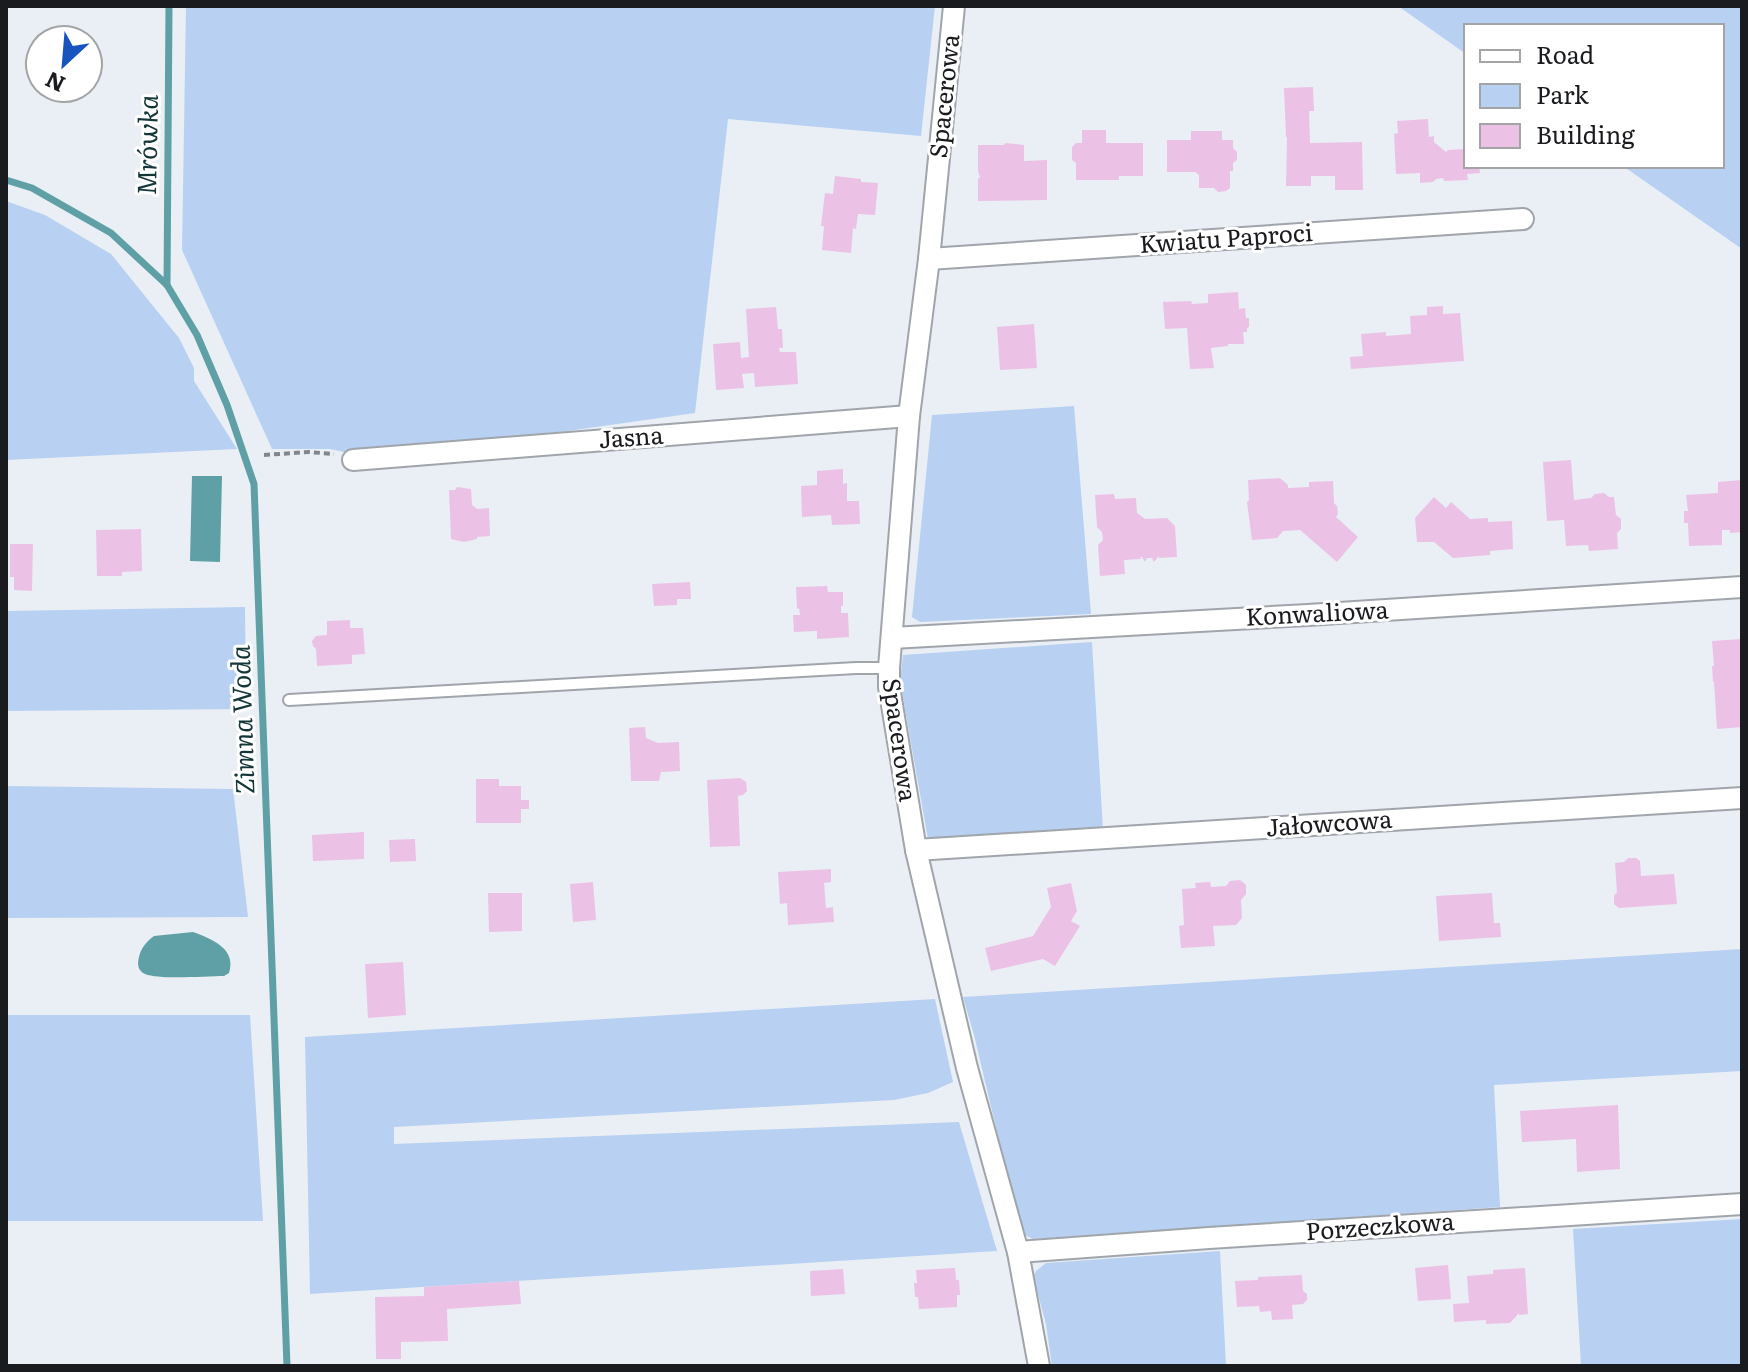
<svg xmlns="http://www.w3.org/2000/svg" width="1748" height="1372" font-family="Literata,serif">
  <rect width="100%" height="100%" fill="#eaeff5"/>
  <g fill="#b8d0f2">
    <polygon points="186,6 935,6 921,136 728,119 695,413 525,437 353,454 330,449 272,449 182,250"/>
    <polygon points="1398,6 1742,6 1742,249 1623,166 1722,166 1722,26 1466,26 1466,54"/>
    <polygon points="6,201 45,215 111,254 179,338 194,368 194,381 237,449 6,460"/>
    <polygon points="1074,406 1091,614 920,622 912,617 932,415"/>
    <polygon points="245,607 246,709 6,711 6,611"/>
    <polygon points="1092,642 1103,830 928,839 900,681 903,655"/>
    <polygon points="6,786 233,789 248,917 6,918"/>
    <polygon points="1742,949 1742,1071 1494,1085 1500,1207 1033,1239 1021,1233 974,1035 963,997"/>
    <polygon points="935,999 953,1082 928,1093 894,1100 394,1127 394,1144 959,1122 997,1251 310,1294 305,1037"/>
    <polygon points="6,1015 250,1015 263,1221 6,1221"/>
    <polygon points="1742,1219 1742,1366 1581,1366 1573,1229"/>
    <polygon points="1220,1251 1226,1366 1052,1366 1046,1324 1033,1276 1036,1271 1046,1263"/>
  </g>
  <g fill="#5ea0a5">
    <polygon points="192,476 222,476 220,562 190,561"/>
    <path d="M193 932C212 939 237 949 229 973L224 976C206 976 160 980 145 974 138 971 137 964 139 957 141 948 146 942 154 936Z"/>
  </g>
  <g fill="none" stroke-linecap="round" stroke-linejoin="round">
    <g stroke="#5ea0a5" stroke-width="7">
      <polyline points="6,180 32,188 111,233 167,285 197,335 227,405 254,484 287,1366"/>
      <polyline points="167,285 169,6"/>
    </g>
  </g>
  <g fill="#ecc1e6">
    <polygon points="1313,87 1314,111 1309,111 1310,143 1362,142 1363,190 1335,190 1335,176 1311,176 1311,186 1286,186 1287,137 1286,137 1284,88"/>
    <polygon points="1428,119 1429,137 1434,136 1434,142 1446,152 1448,150 1466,149 1466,166 1479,166 1480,173 1467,174 1468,180 1444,181 1443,178 1436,179 1433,182 1420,183 1420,173 1396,174 1394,134 1398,133 1397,121"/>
    <polygon points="1082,130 1106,130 1106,143 1143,143 1143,176 1119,176 1119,180 1076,180 1076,163 1072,160 1072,147 1076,143 1082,143"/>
    <polygon points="1191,131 1222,131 1222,140 1233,140 1233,148 1237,152 1237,160 1233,163 1233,171 1230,171 1230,188 1226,191 1218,192 1214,188 1199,188 1199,175 1195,172 1167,172 1167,140 1191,140"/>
    <polygon points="1006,143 1024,145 1024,161 1047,160 1047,200 978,201 978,179 980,177 978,171 978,145 1003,145"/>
    <polygon points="835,176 861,179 861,182 878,183 875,215 858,214 856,229 853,228 851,253 822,250 824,226 821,226 825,193 833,194"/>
    <polygon points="1238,292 1239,309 1245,308 1246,318 1249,318 1249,327 1247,328 1247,332 1243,332 1244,344 1228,344 1228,346 1211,348 1214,368 1190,369 1187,328 1165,329 1163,302 1191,301 1192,304 1208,303 1208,294"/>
    <polygon points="1443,306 1443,314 1460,313 1464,361 1351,369 1350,357 1363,356 1361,334 1386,332 1386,336 1411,334 1410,316 1427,315 1427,307"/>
    <polygon points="776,307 778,329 782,329 783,348 779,348 780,352 796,352 798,384 755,387 754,373 742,374 744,388 716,390 713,344 740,342 741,358 749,357 746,309"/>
    <polygon points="1034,324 1037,368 1000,370 997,327"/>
    <polygon points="1571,460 1574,500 1591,498 1595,494 1604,493 1609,497 1614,497 1616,515 1621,519 1621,529 1617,533 1618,549 1589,551 1588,545 1566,546 1564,520 1547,521 1543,462"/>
    <polygon points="843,469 843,484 847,483 847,501 859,501 860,524 832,525 831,515 802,517 801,486 817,485 817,471"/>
    <polygon points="1280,478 1288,485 1288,488 1309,487 1309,482 1333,481 1334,503 1337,506 1338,514 1336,517 1358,537 1337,562 1300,530 1283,531 1277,538 1252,540 1247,502 1249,500 1248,480"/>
    <polygon points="1742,480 1742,532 1730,533 1730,530 1722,530 1722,545 1689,546 1688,523 1684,523 1684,511 1688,511 1686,495 1718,493 1718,482"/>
    <polygon points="457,487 471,489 472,505 477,509 489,508 490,536 477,537 477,539 464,542 451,539 449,490 455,490"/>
    <polygon points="1114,494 1115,499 1136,498 1137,513 1145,519 1167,518 1175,526 1177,557 1159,558 1159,556 1154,562 1152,558 1147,558 1145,562 1142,557 1140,557 1141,559 1124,560 1125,574 1100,576 1098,545 1103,540 1102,532 1097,527 1095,495"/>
    <polygon points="1434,497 1446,508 1451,502 1470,519 1488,518 1488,522 1512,521 1513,549 1490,551 1490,555 1453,558 1434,542 1417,542 1415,518"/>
    <polygon points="141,529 142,571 122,572 122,576 97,576 96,530"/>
    <polygon points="10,544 33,544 32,591 14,590 14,577 10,577"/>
    <polygon points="690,582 691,599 677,599 677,605 654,606 652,584"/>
    <polygon points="827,586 828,592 843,592 843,606 841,606 841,613 848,613 849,637 817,639 817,631 794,632 793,615 800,615 799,608 797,609 796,587"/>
    <polygon points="350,620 350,628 363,628 365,654 352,655 352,664 317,666 316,649 313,646 312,641 316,636 327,635 327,621"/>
    <polygon points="1741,639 1742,727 1717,729 1714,682 1713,682 1712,666 1714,666 1712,641"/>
    <polygon points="645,727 646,738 658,743 679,742 680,771 661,772 659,781 631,781 629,728"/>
    <polygon points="740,778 746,782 747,791 743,795 738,796 740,846 710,847 707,780"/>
    <polygon points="476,779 499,779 499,786 521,786 521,800 529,800 529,809 521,809 521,823 476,823"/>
    <polygon points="364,832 364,859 313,861 312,835"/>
    <polygon points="415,839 416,861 390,862 389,840"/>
    <polygon points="1628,858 1636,858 1640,861 1641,876 1674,874 1677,904 1619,908 1614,904 1614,896 1617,892 1615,863 1624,862"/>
    <polygon points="831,869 831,882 824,883 826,908 833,907 834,922 788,925 787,903 780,904 778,872"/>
    <polygon points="1240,880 1246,885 1246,894 1241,900 1242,918 1236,925 1213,926 1215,946 1181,948 1179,926 1184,925 1182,889 1196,888 1195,883 1210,882 1211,887 1226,886 1230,881"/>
    <polygon points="593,882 596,920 573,922 570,884"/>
    <polygon points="1071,883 1077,911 1071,921 1080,926 1055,966 1043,959 991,971 985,948 1033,936 1051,907 1047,888"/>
    <polygon points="488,893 522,893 522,931 489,932"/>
    <polygon points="1492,893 1494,923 1500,923 1501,937 1439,941 1436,896"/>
    <polygon points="403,962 406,1015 368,1018 365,964"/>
    <polygon points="1618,1105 1620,1169 1577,1172 1576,1139 1522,1142 1520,1111"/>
    <polygon points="1448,1265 1451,1299 1418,1301 1415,1268"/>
    <polygon points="955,1268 956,1280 959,1280 960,1295 957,1295 957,1307 919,1309 918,1297 915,1297 914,1283 917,1283 916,1270"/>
    <polygon points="1525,1268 1528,1314 1519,1315 1519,1313 1510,1323 1486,1324 1486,1320 1454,1322 1453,1304 1469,1303 1467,1276 1493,1274 1493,1270"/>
    <polygon points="843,1269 845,1294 811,1296 810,1271"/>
    <polygon points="1302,1275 1303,1291 1307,1294 1307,1300 1303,1304 1292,1305 1293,1319 1272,1320 1271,1311 1260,1312 1259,1306 1237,1307 1235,1281 1258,1280 1258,1277"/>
    <polygon points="519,1281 521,1304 447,1309 448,1341 401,1342 401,1359 376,1359 375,1297 424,1296 424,1287"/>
  </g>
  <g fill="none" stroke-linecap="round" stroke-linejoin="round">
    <defs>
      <polyline id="lane" points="289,700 856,668 889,668"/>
      <g id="street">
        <polyline points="954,6 929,259 909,416 889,668 889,687 916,850 967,1068 1018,1252 1039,1366"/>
        <polyline points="929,259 1523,219"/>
        <polyline points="353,460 909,416"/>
        <polyline points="892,638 1308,615 1742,587"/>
        <polyline points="916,850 1742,798"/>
        <polyline points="1018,1252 1209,1238 1742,1204"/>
      </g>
    </defs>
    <use href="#lane" stroke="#a0a5ab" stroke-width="14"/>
    <use href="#street" stroke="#a0a5ab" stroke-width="24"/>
    <polyline stroke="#828589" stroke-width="4" stroke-dasharray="6 4" stroke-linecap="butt" points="264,455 309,452 334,454"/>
    <use href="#lane" stroke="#fff" stroke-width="10"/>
    <use href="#street" stroke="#fff" stroke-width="20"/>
  </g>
  <g text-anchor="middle" stroke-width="6" stroke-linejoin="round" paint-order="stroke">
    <g font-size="24" fill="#1a1b1e" stroke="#fff">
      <text transform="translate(945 96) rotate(-84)" y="8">Spacerowa</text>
      <text transform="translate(1226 239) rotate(-4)" y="8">Kwiatu Paproci</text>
      <text transform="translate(631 438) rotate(-4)" y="8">Jasna</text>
      <text transform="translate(1317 614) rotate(-3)" y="8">Konwaliowa</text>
      <text transform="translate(899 740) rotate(82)" y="8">Spacerowa</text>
      <text transform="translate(1329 824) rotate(-4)" y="8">Jałowcowa</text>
      <text transform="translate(1380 1227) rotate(-4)" y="8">Porzeczkowa</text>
    </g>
    <g font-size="26" font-style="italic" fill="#143638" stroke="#fff">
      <text transform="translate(148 145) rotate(-89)" y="9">Mrówka</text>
      <text transform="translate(243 720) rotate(-92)" y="9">Zimna Woda</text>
    </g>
  </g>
  <rect width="1748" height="1372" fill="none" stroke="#1a1b1e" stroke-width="16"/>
  <rect x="1464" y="24" width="260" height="144" fill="#ffffff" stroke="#a3a4a5" stroke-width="2"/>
  <rect x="1480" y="50" width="40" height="12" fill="#ffffff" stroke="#a3a4a5" stroke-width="2"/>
  <text x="1536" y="64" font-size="24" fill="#1a1b1e">Road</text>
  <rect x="1480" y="84" width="40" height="24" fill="#b8d0f2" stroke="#a3a4a5" stroke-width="2"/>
  <text x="1536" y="104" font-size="24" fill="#1a1b1e">Park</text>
  <rect x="1480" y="124" width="40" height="24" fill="#ecc1e6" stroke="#a3a4a5" stroke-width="2"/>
  <text x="1536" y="144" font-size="24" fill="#1a1b1e">Building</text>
  <g transform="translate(64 64) rotate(206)"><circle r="38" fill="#ffffff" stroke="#a3a4a5" stroke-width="2"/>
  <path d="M0-6L14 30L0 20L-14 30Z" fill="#1854c0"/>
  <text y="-12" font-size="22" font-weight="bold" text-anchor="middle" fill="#1a1b1e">N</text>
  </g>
</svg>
